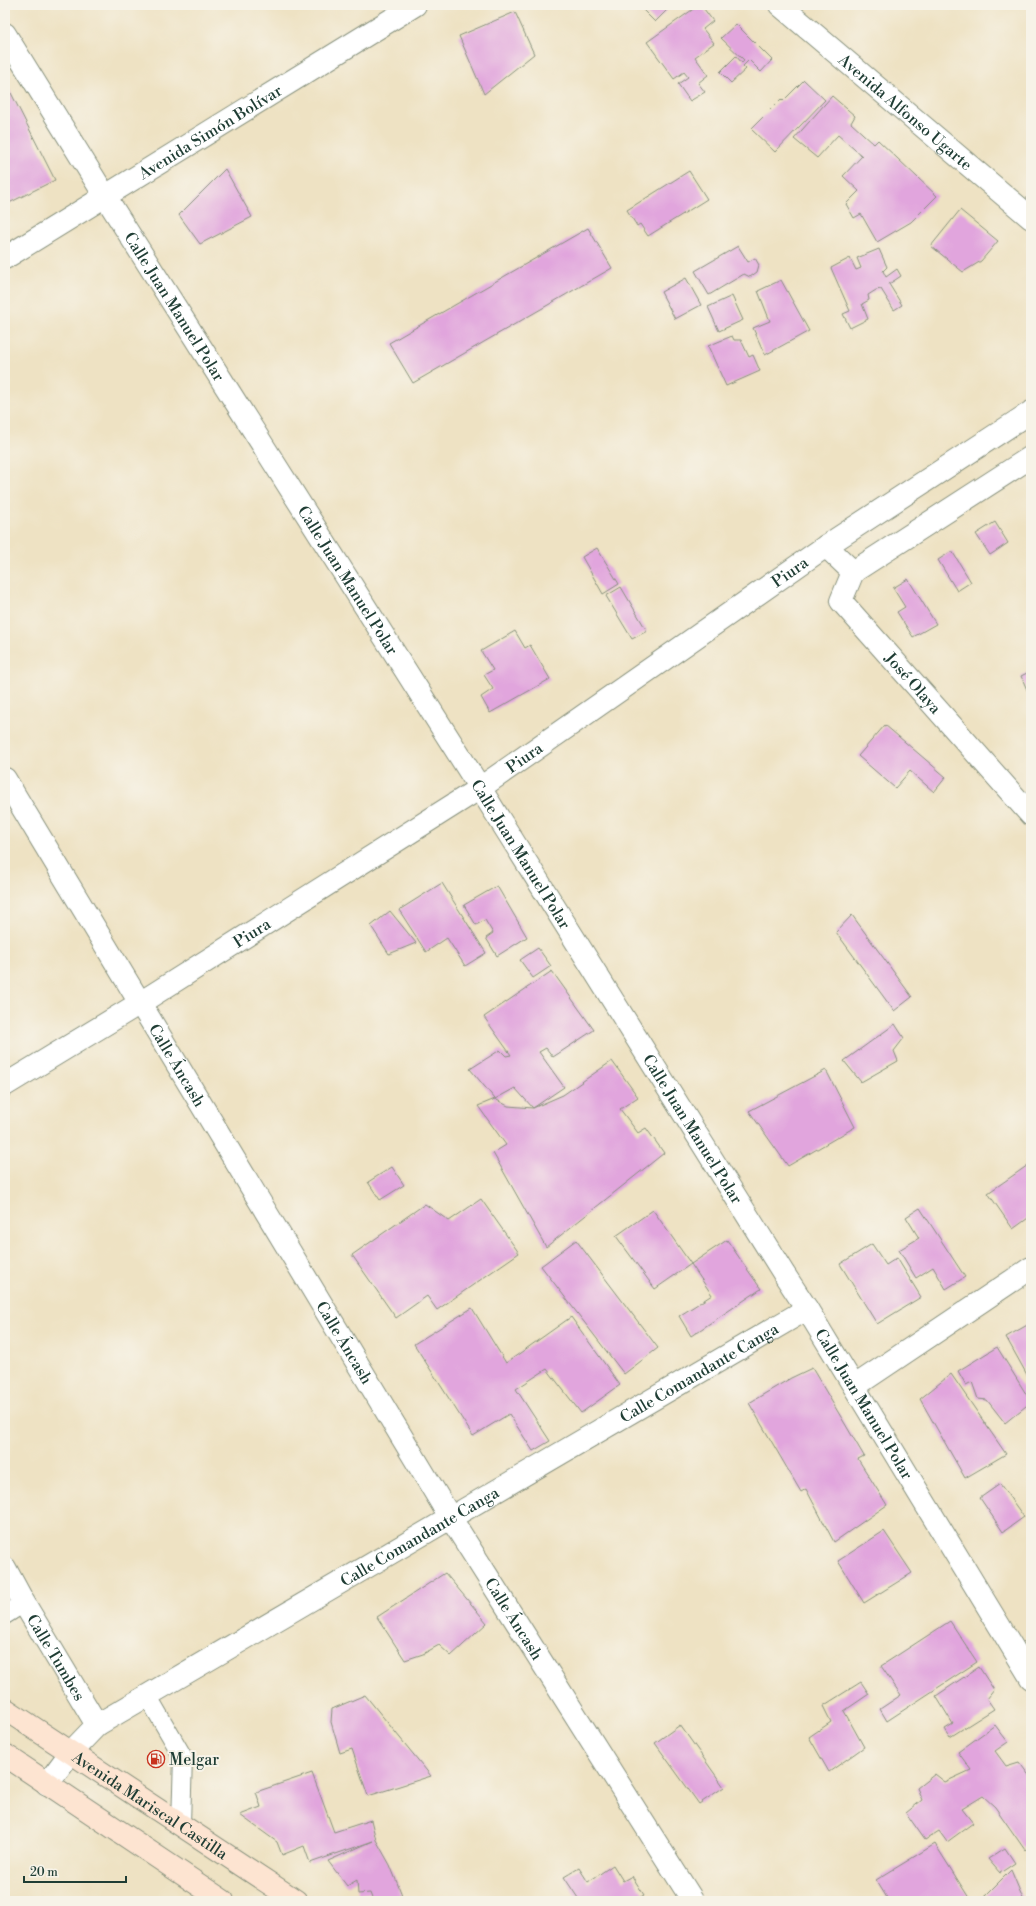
<svg xmlns="http://www.w3.org/2000/svg" width="1036" height="1906" font-family="'Libre Bodoni',serif">
  <rect width="100%" height="100%" fill="#f7f3e8"/>
  <filter id="ink" filterUnits="userSpaceOnUse"><feTurbulence type="fractalNoise" baseFrequency=".025" numOctaves="2"/><feDisplacementMap in="SourceGraphic" scale="8" xChannelSelector="R" yChannelSelector="G"/><feConvolveMatrix kernelMatrix="1 2 1 2 8 2 1 2 1" color-interpolation-filters="sRGB"/></filter>
  <filter id="wash" filterUnits="userSpaceOnUse"><feTurbulence type="fractalNoise" baseFrequency=".012" numOctaves="4" result="noise"/><feDisplacementMap in="SourceGraphic" scale="16" xChannelSelector="R" yChannelSelector="G"/><feGaussianBlur stdDeviation="0.9" result="paint"/><feColorMatrix in="noise" values="0 0 0 0 0 0 0 0 0 0 0 0 0 0 0 0 0 1.4 0 .05"/><feComposite in="paint" operator="in"/></filter>
  <g filter="url(#wash)">
    <rect width="100%" height="100%" fill="#eee2c3"/>
    <g id="blocks">
      <g fill="#e1a5dd">
        <polygon points="638,5 672,5 655,22"/>
        <polygon points="699,5 701,5 713,21 703,29 714,43 695,57 708,75 698,83 705,92 690,101 678,84 688,77 684,72 674,79 647,42"/>
        <polygon points="515,12 534,54 484,94 459,36"/>
        <polygon points="736,24 772,60 761,72 749,60 743,66 746,69 731,83 720,72 736,56 742,63 744,60 721,38"/>
        <polygon points="804,80 825,100 775,152 751,129 781,99 783,101"/>
        <polygon points="5,81 55,180 5,205"/>
        <polygon points="832,96 855,116 851,123 874,144 878,140 937,196 911,222 877,242 861,214 854,218 846,204 859,191 843,176 862,156 838,135 817,158 794,139"/>
        <polygon points="225,169 252,217 200,244 179,215"/>
        <polygon points="689,171 707,199 648,236 640,224 637,226 627,210"/>
        <polygon points="960,210 998,241 981,261 963,272 931,246"/>
        <polygon points="588,228 612,268 413,383 389,343"/>
        <polygon points="738,246 748,262 755,258 759,265 757,272 750,277 744,274 709,295 695,271"/>
        <polygon points="879,249 887,267 883,271 886,277 897,269 901,276 889,284 902,305 894,310 881,289 876,290 868,295 869,300 862,304 868,319 850,328 843,314 850,311 831,268 850,258 856,270 861,268 857,258"/>
        <polygon points="686,278 701,305 675,319 661,292"/>
        <polygon points="781,280 809,331 765,355 753,328 770,321 758,291"/>
        <polygon points="732,296 743,320 719,331 708,307"/>
        <polygon points="732,336 734,340 741,340 749,357 753,355 760,371 726,386 708,346"/>
        <polygon points="995,522 1008,543 990,555 976,534"/>
        <polygon points="597,548 619,584 603,594 582,557"/>
        <polygon points="952,551 971,582 957,591 938,560"/>
        <polygon points="908,579 936,624 913,637 897,612 905,607 893,588"/>
        <polygon points="621,587 647,631 632,639 606,596"/>
        <polygon points="515,631 525,648 530,645 550,679 490,713 481,697 493,689 484,675 493,670 481,651"/>
        <polygon points="1031,671 1031,691 1028,692 1021,676"/>
        <polygon points="885,725 946,777 934,792 910,771 895,788 858,756"/>
        <polygon points="442,883 486,953 465,966 447,938 426,952 399,910"/>
        <polygon points="497,886 527,937 497,956 486,938 493,933 485,920 476,925 464,905"/>
        <polygon points="390,911 416,943 389,954 371,926"/>
        <polygon points="852,915 912,997 894,1011 836,932"/>
        <polygon points="538,948 551,966 533,978 520,960"/>
        <polygon points="552,971 594,1030 553,1057 546,1048 539,1052 564,1087 533,1108 563,1095 612,1061 638,1097 620,1109 638,1133 646,1128 664,1153 546,1247 493,1153 506,1145 478,1106 495,1099 508,1106 533,1108 515,1088 495,1099 470,1069 500,1050 506,1056 511,1055 484,1017"/>
        <polygon points="895,1024 904,1038 894,1051 898,1061 861,1082 844,1061"/>
        <polygon points="826,1070 855,1127 788,1166 749,1111"/>
        <polygon points="1031,1163 1031,1216 1013,1229 988,1193"/>
        <polygon points="392,1167 404,1185 380,1200 368,1182"/>
        <polygon points="481,1199 519,1253 437,1310 427,1296 396,1318 352,1255 425,1204 449,1221"/>
        <polygon points="920,1208 965,1277 946,1289 933,1267 916,1278 899,1250 919,1238 906,1217"/>
        <polygon points="653,1210 691,1264 655,1289 616,1236"/>
        <polygon points="576,1240 658,1348 624,1374 541,1266"/>
        <polygon points="727,1240 761,1289 691,1336 679,1316 712,1295 691,1264"/>
        <polygon points="872,1244 886,1265 897,1258 921,1297 877,1324 840,1264"/>
        <polygon points="472,1308 506,1363 571,1317 620,1385 581,1413 547,1369 516,1389 550,1441 533,1451 509,1414 473,1436 414,1344"/>
        <polygon points="1031,1323 1031,1382 1006,1337"/>
        <polygon points="997,1347 1031,1402 1005,1423 987,1400 978,1399 972,1382 966,1385 958,1371"/>
        <polygon points="812,1368 864,1456 858,1459 887,1505 834,1542 806,1489 801,1492 749,1403 791,1378"/>
        <polygon points="951,1374 1006,1454 965,1478 920,1399"/>
        <polygon points="1000,1484 1024,1517 1003,1532 980,1498"/>
        <polygon points="884,1531 912,1573 864,1603 838,1561"/>
        <polygon points="445,1573 487,1623 451,1656 439,1645 423,1654 405,1660 377,1617"/>
        <polygon points="950,1621 977,1662 887,1721 880,1709 901,1695 881,1666"/>
        <polygon points="979,1667 994,1690 987,1699 994,1709 950,1737 945,1729 953,1724 936,1696"/>
        <polygon points="861,1682 869,1694 844,1711 864,1747 829,1772 809,1737 831,1722 823,1706"/>
        <polygon points="365,1695 431,1776 368,1796 352,1749 340,1753 331,1722 332,1709"/>
        <polygon points="680,1725 724,1787 699,1804 655,1743"/>
        <polygon points="995,1725 1008,1742 995,1751 1006,1766 1019,1762 1031,1778 1031,1845 1025,1850 995,1807 983,1796 962,1809 973,1823 947,1842 939,1831 925,1840 906,1813 922,1800 917,1788 935,1774 945,1782 971,1770 958,1752"/>
        <polygon points="312,1773 334,1832 371,1820 376,1840 390,1865 402,1895 387,1901 373,1901 370,1893 358,1894 357,1880 347,1886 328,1861 373,1841 310,1863 304,1846 282,1855 277,1842 240,1815 261,1807 256,1792"/>
        <polygon points="935,1844 971,1901 889,1901 876,1880"/>
        <polygon points="1005,1848 1015,1863 1000,1873 988,1859"/>
        <polygon points="613,1865 623,1881 632,1876 644,1895 634,1901 580,1901 564,1877 579,1868 588,1882"/>
        <polygon points="1011,1870 1024,1901 989,1901 986,1895"/>
      </g>
    </g>
  </g>
  <g filter="url(#ink)">
    <use href="#blocks" fill-opacity="0" stroke="#86907c" stroke-width="1"/>
    <g fill="none" stroke-linecap="round" stroke-linejoin="round">
      <defs>
        <g id="service">
          <polyline points="5,1615 24,1603"/>
          <polyline points="147,1695 183,1757 181,1824"/>
        </g>
        <g id="minor">
          <path id="s1" d="M5 258 415 5"/>
          <path id="s2" d="M826 546 853 572 841 601 1031 815"/>
          <polyline points="853,572 1031,457"/>
          <path id="s3" d="M5 779 450 1517 693 1901"/>
          <path id="s4" d="M5 1085 140 1003 480 788 826 546 1031 412"/>
          <polyline points="855,1386 1031,1268"/>
          <path id="s5" d="M5 1568 24 1603 97 1725"/>
          <path id="s6" d="M47 1784 71 1752 97 1725 807 1309"/>
        </g>
        <g id="tertiary">
          <path id="s7" d="M780 5 1031 218"/>
          <path id="s8" d="M5 34 105 196 480 788 784 1274 807 1309 1031 1678"/>
        </g>
        <g id="secondary">
          <path id="s9" d="M5 1709 296 1901"/>
          <polyline points="5,1755 223,1901"/>
        </g>
      </defs>
      <use href="#service" stroke="#86907c" stroke-width="20"/>
      <use href="#minor" stroke="#86907c" stroke-width="24"/>
      <use href="#tertiary" stroke="#86907c" stroke-width="24"/>
      <use href="#secondary" stroke="#86907c" stroke-width="24"/>
      <use href="#service" stroke="#fff" stroke-width="18"/>
      <use href="#minor" stroke="#fff" stroke-width="22"/>
      <use href="#tertiary" stroke="#fff" stroke-width="22"/>
      <use href="#secondary" stroke="#fde4d1" stroke-width="22"/>
    </g>
  </g>
  <defs>
    <symbol id="fuel-ring" viewBox="-11 -11 22 22"><circle r="9.5" fill="#f7f3e8" stroke="#c8321e" stroke-width="1.5"/><path d="M-5.5-6h7V0h2V4h1.3V-2.5L3-4.5l.8-.8L6-3V5H2.5V1h-1V6h-7ZM-4.2-4.7v3.2H.2V-4.7Z" fill="#c8321e"/></symbol>
  </defs>
  <g fill-rule="evenodd">
    <use href="#fuel-ring" x="146" y="1749" width="20" height="20"/>
  </g>
  <g text-anchor="middle" stroke-width="4" stroke-linejoin="round" paint-order="stroke">
    <g font-size="16" fill="#1f3d34" stroke="#f7f3e8">
      <text dy="6" stroke="none"><textPath href="#s7" startOffset="165">Avenida Alfonso Ugarte</textPath></text>
      <text dy="6" stroke="none"><textPath href="#s1" startOffset="241">Avenida Simón Bolívar</textPath></text>
      <text dy="6" stroke="none"><textPath href="#s8" startOffset="321">Calle Juan Manuel Polar</textPath></text>
      <text dy="6" stroke="none"><textPath href="#s4" startOffset="938">Piura</textPath></text>
      <text dy="6" stroke="none"><textPath href="#s8" startOffset="645">Calle Juan Manuel Polar</textPath></text>
      <text dy="6" stroke="none"><textPath href="#s2" startOffset="178">José Olaya</textPath></text>
      <text dy="6" stroke="none"><textPath href="#s4" startOffset="614">Piura</textPath></text>
      <text dy="6" stroke="none"><textPath href="#s8" startOffset="969">Calle Juan Manuel Polar</textPath></text>
      <text dy="6" stroke="none"><textPath href="#s4" startOffset="290">Piura</textPath></text>
      <text dy="6" stroke="none"><textPath href="#s3" startOffset="334">Calle Áncash</textPath></text>
      <text dy="6" stroke="none"><textPath href="#s8" startOffset="1293">Calle Juan Manuel Polar</textPath></text>
      <text dy="6" stroke="none"><textPath href="#s3" startOffset="658">Calle Áncash</textPath></text>
      <text dy="6" stroke="none"><textPath href="#s6" startOffset="775">Calle Comandante Canga</textPath></text>
      <text dy="6" stroke="none"><textPath href="#s8" startOffset="1617">Calle Juan Manuel Polar</textPath></text>
      <text dy="6" stroke="none"><textPath href="#s6" startOffset="451">Calle Comandante Canga</textPath></text>
      <text dy="6" stroke="none"><textPath href="#s3" startOffset="982">Calle Áncash</textPath></text>
      <text dy="6" stroke="none"><textPath href="#s5" startOffset="103">Calle Tumbes</textPath></text>
      <text dy="6" stroke="none"><textPath href="#s9" startOffset="174">Avenida Mariscal Castilla</textPath></text>
    </g>
    <g font-size="16" fill="#1f3d34" stroke="#f7f3e8" text-anchor="start">
      <text x="169" y="1765">Melgar</text>
    </g>
  </g>
  <rect width="1036" height="1906" fill="none" stroke="#f7f3e8" stroke-width="20"/>
  <path d="M24 1876v6h102v-6" fill="none" stroke="#1f3d34" stroke-width="2"/>
  <text x="30" y="1876" font-size="12" fill="#1f3d34" stroke="#f7f3e8" stroke-width="3" paint-order="stroke">20 m</text>
</svg>
